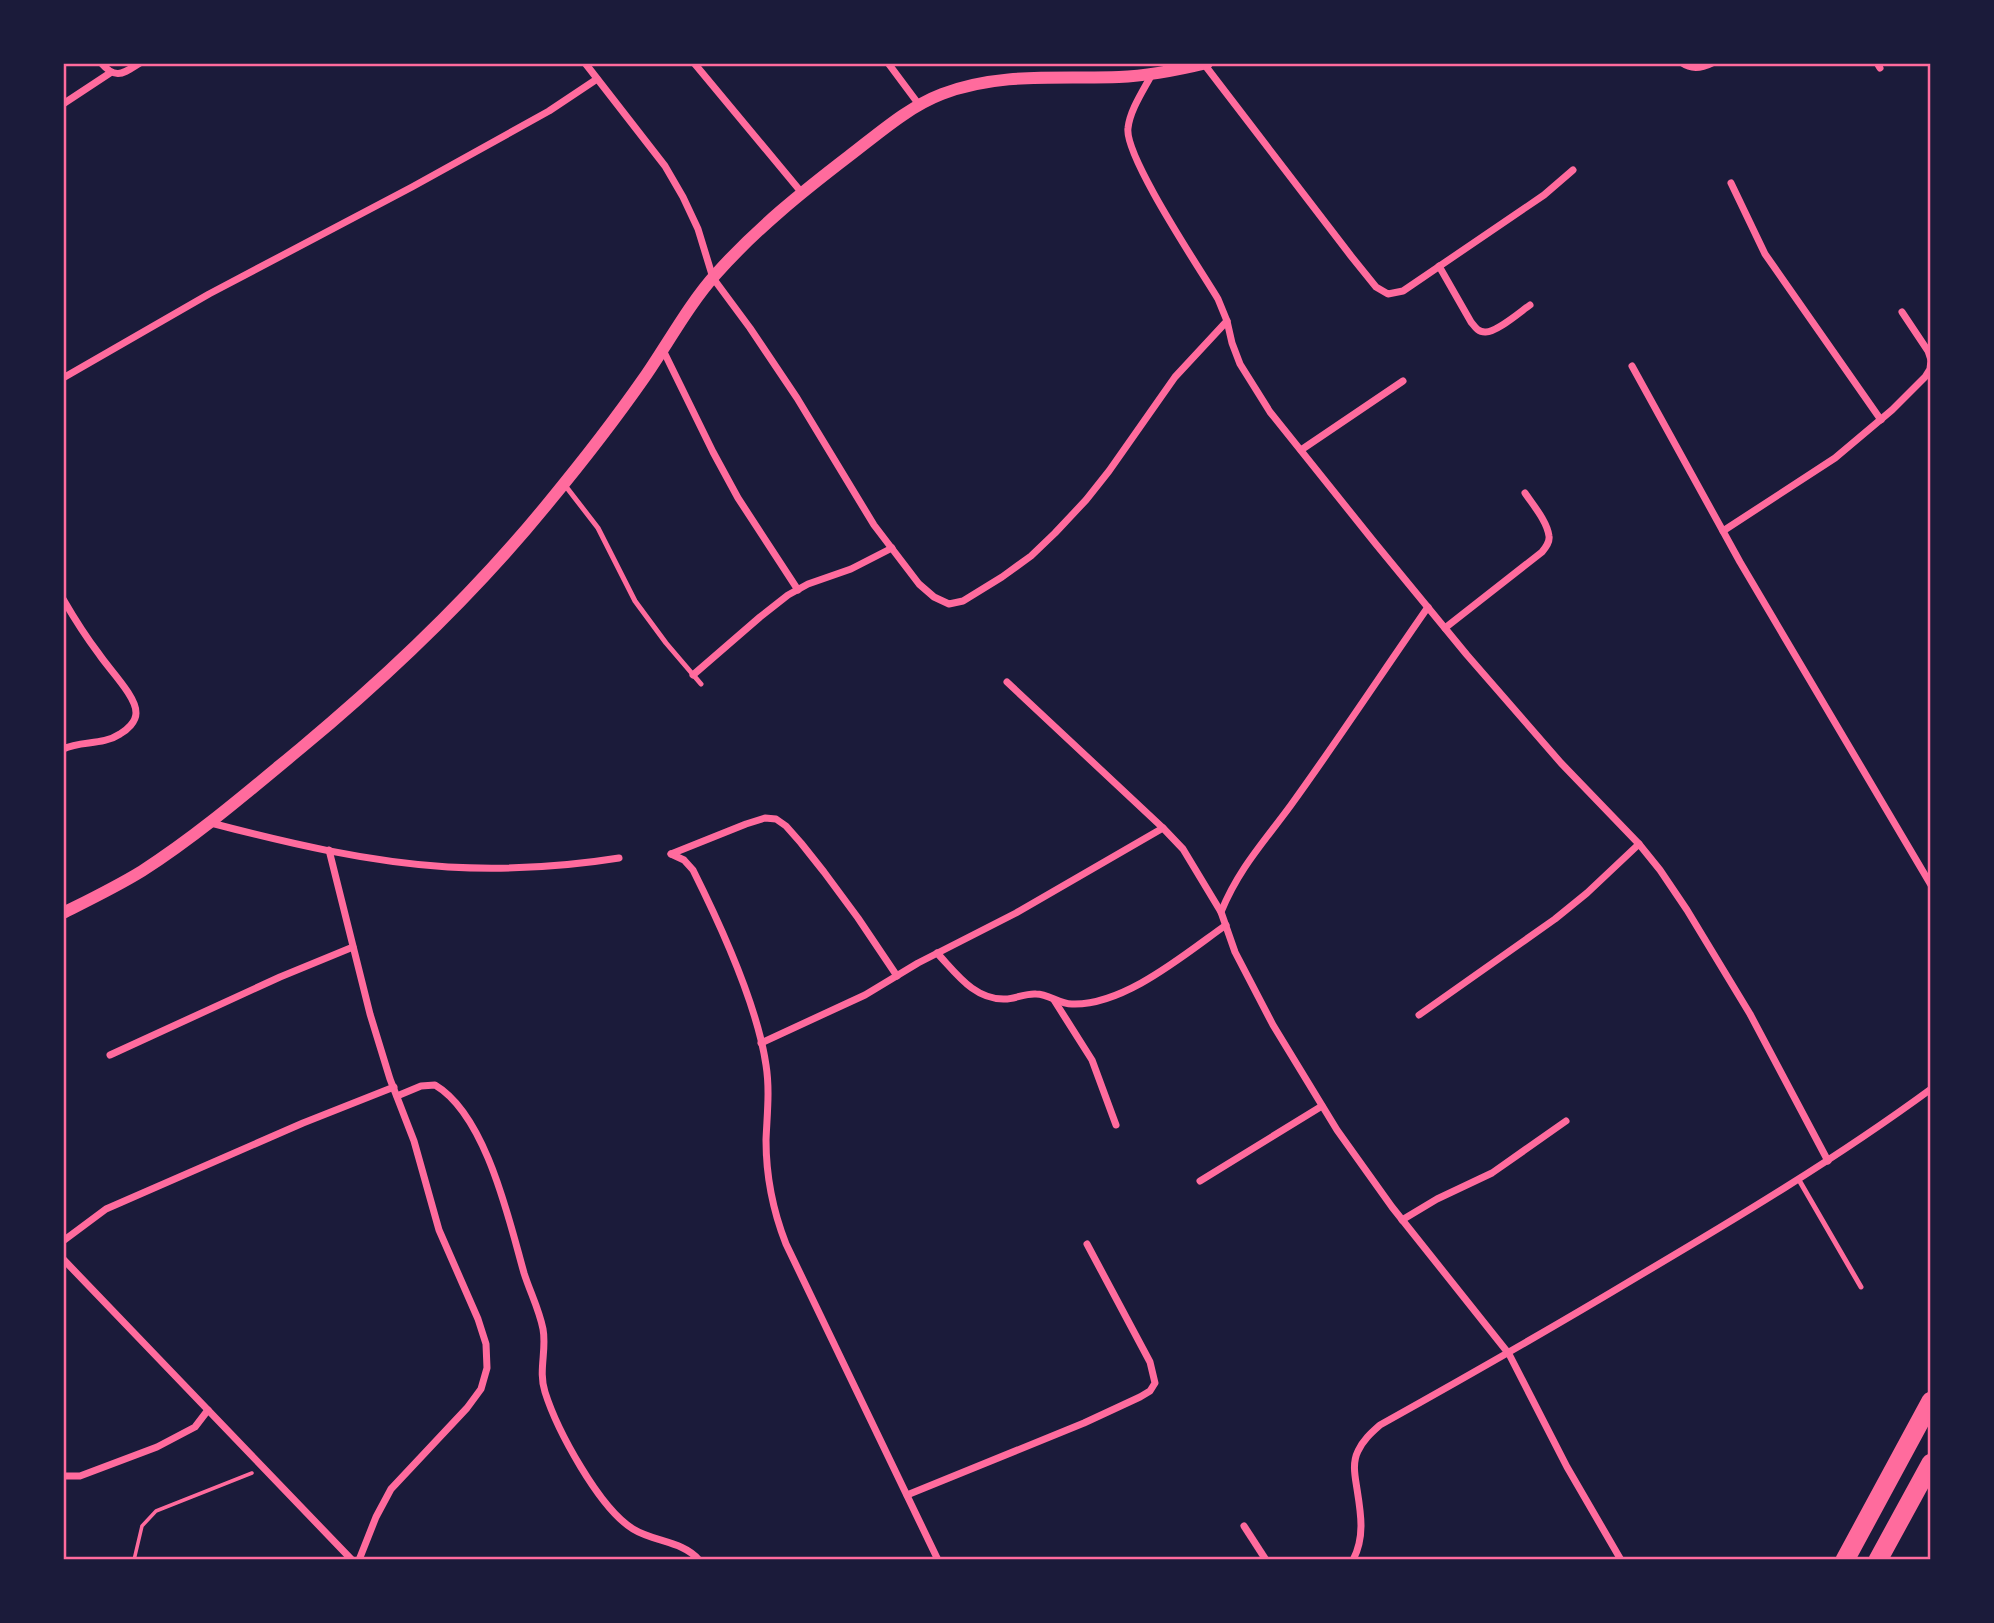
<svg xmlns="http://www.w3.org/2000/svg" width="1994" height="1623" font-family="'Roboto Serif',serif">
  <rect width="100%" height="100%" fill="#1b1b3a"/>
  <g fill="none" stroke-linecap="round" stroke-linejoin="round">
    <polyline stroke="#ff6b9d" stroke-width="3.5" points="134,1560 142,1526 156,1511 252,1473"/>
    <g stroke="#ff6b9d" stroke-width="5">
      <polyline points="564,484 598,528 635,601 666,643 701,684"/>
      <polyline points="1799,1180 1861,1287"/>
    </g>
    <g stroke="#ff6b9d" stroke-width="7">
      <path d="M101 63C116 80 122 74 140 63"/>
      <polyline points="585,63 665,166 683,197 698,229 713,278 750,328 797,398 874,525 919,584 934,597 949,604 963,601 1002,577 1031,556 1055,533 1086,500 1109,471 1175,377 1227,321"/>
      <polyline points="694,63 802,193"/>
      <polyline points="888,63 920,106"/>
      <path d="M1682 63C1692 70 1702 68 1712 63"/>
      <polyline points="1877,63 1880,68"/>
      <polyline points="1204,64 1351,256 1376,287 1388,294 1403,291 1544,195 1573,170"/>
      <path d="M1152 74C1143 91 1130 110 1128 128 1124 156 1200 269 1218 299L1227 321 1232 343 1240 364 1270 412 1375 543 1467 655 1561 763 1639 844 1660 870 1687 910 1750 1014 1828 1161"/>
      <polyline points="63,104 110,73"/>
      <polyline points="1731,183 1765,254 1881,420"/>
      <path d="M1439 266 1471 322C1475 327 1478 332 1485 332 1496 333 1520 312 1530 305"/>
      <polyline points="1902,312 1928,351 1931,360"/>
      <polyline points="663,350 713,452 738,498 798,590"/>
      <polyline points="1632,366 1740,562 1931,885"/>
      <polyline points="63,378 209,294 412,187 549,111 597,79"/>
      <polyline points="1301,450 1403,381"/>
      <polyline points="1723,531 1835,458 1892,410 1925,377 1930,369 1931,360"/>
      <path d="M63 599C74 618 86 637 99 654 108 668 137 697 136 713 136 722 127 730 120 734 102 746 81 740 63 749"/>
      <path d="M1428 607C1382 673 1338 740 1291 805 1264 842 1239 868 1221 912L1235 952 1273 1025 1337 1130 1392 1207 1509 1354 1567 1467 1621 1560"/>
      <path d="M1445 628 1542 552C1546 547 1550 542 1549 536 1547 521 1533 505 1525 493"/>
      <polyline points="693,675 760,617 788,595 808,584 851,569 892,548"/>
      <polyline points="1007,682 1163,828 1183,849 1221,912"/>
      <path d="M211 823C287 843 368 862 448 867 504 870 563 867 619 858"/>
      <polyline points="329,850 370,1014 390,1079 414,1141 439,1230 478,1319 486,1344 487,1368 481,1389 467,1408 391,1489 376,1517 359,1560"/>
      <path d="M671 854 684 860 693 870C721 926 757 1004 766 1065 770 1090 767 1115 766 1140 766 1176 773 1211 786 1244L938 1560"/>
      <polyline points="671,854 746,824 765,818 776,819 786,826 801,843 824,872 858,918 897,976"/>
      <path d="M937 953C956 973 974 1000 1005 999 1015 999 1026 993 1036 994 1049 994 1059 1004 1072 1004 1124 1006 1185 954 1226 925"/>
      <polyline points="1054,1000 1092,1060 1116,1125"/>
      <polyline points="1419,1015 1555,919 1587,893 1639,844"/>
      <polyline points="761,1043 865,995 918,963 1016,913 1163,828"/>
      <polyline points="110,1055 280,977 353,947"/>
      <path d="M397 1096 421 1086 435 1085C486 1115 509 1220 524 1273 530 1292 539 1309 543 1329 547 1350 538 1371 545 1392 557 1430 599 1508 633 1529 654 1542 683 1541 699 1560"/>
      <polyline points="1200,1181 1322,1106"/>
      <polyline points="1402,1220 1437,1199 1492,1173 1566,1121"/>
      <polyline points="63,1241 106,1209 303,1123 394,1087"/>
      <polyline points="63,1259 352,1560"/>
      <polyline points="63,1476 80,1476 157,1447 195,1427 208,1410"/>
      <polyline points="907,1495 1084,1423 1140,1397 1150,1391 1155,1383 1150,1362 1087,1244"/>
      <polyline points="1244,1526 1266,1560"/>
      <path d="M1353 1560C1365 1537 1361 1514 1357 1489 1355 1476 1352 1463 1358 1451 1363 1440 1371 1433 1380 1425 1466 1377 1552 1328 1637 1277 1737 1218 1837 1158 1931 1089"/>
    </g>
    <path stroke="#ff6b9d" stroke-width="12" d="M63 913C89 900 116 887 142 871 198 835 249 791 301 748 390 674 475 593 549 502 582 462 614 421 644 378 667 345 689 304 716 274 756 229 802 192 849 156 878 134 908 107 942 94 999 72 1060 79 1119 77 1148 76 1178 70 1207 63"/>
    <g stroke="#ff6b9d" stroke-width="19">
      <polyline points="1845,1560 1931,1401"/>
      <polyline points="1878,1560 1931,1463"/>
    </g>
  </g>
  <rect width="1994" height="1623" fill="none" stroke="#1b1b3a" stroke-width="130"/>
  <rect x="65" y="65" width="1864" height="1493" fill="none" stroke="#ff6b9d" stroke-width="2.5"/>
</svg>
